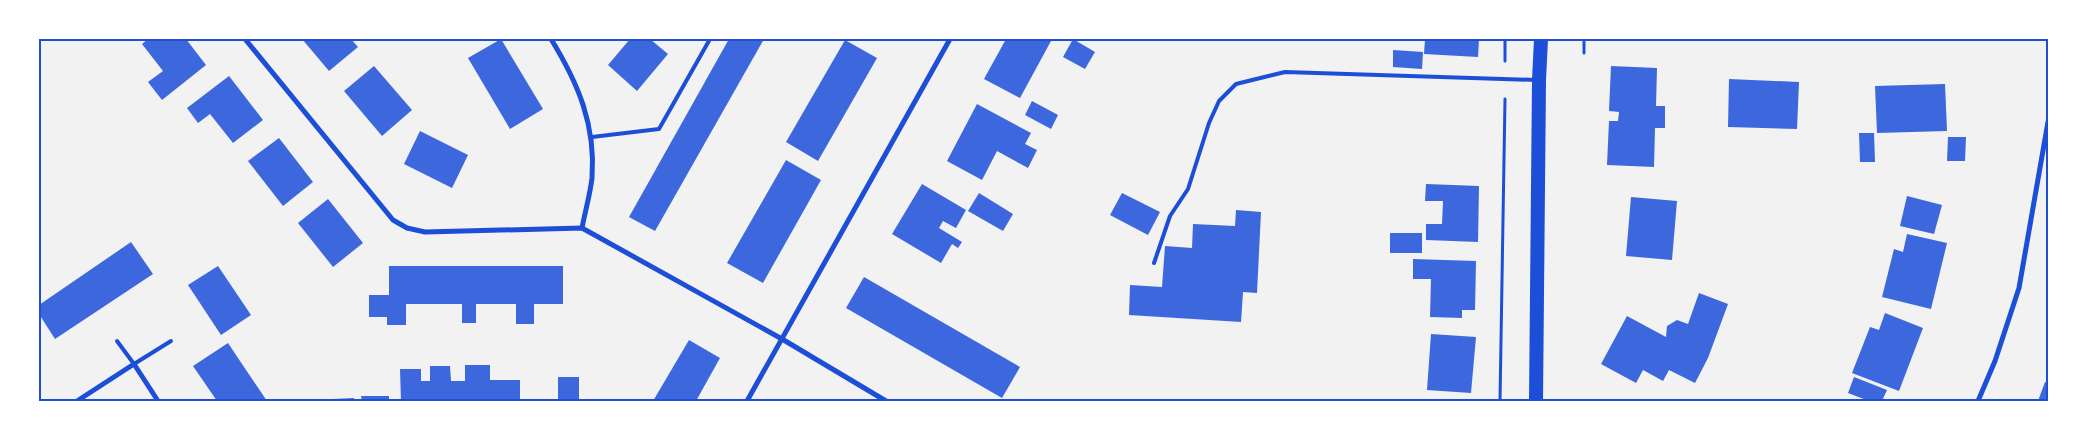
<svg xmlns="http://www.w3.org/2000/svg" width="2087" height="440" font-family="Arial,sans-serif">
  <rect width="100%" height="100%" fill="#f2f2f2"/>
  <g fill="#3d67dc">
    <polygon points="148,39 186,39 206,65 162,100 148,82 163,71 142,44"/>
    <polygon points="302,39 351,39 358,47 329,71"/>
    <polygon points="501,39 543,109 510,129 468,58"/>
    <polygon points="630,39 650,39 668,54 637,91 608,65"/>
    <polygon points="729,39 764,39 655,231 629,217"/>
    <polygon points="1006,39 1047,39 1051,41 1020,98 984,79"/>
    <polygon points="1073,39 1095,52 1085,69 1063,57"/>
    <polygon points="1425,39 1479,39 1478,57 1424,54"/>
    <polygon points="845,40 877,58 818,161 786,142"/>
    <polygon points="1393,50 1423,52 1422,69 1393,67"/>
    <polygon points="374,66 412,110 382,136 344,91"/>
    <polygon points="1611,66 1657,68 1656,106 1665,106 1665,128 1655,128 1654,167 1607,165 1609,121 1618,121 1619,112 1609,111"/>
    <polygon points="229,76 263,120 233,143 210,114 198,123 187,108"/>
    <polygon points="1729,79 1799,82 1797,129 1728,127"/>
    <polygon points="1945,84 1947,131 1877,133 1875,86"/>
    <polygon points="1032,101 1058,115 1051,129 1025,115"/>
    <polygon points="977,104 1031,133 1025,144 1037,150 1028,168 997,151 982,180 947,161"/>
    <polygon points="420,131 468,155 452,188 404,164"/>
    <polygon points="1859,133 1874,133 1875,162 1860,162"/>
    <polygon points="1948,137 1966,137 1965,161 1947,161"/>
    <polygon points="279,138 313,182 283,206 248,161"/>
    <polygon points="786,160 821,180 763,283 727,263"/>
    <polygon points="922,184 966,210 956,228 943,221 939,228 962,242 958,248 952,244 941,263 892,234"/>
    <polygon points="1426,184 1479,186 1478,242 1426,240 1426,224 1442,224 1443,201 1425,201"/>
    <polygon points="979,193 1013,214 1003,231 968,211"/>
    <polygon points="1122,193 1160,212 1148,235 1110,215"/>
    <polygon points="1907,196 1942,205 1934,234 1900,226"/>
    <polygon points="1631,197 1677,201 1672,260 1626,256"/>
    <polygon points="328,199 363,243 333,267 298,223"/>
    <polygon points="1236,210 1261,212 1257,293 1243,292 1241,322 1129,315 1130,285 1162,287 1165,246 1192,248 1193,224 1235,226"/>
    <rect x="1390" y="233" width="32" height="20"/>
    <polygon points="1907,234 1947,243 1931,309 1882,297 1894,249 1903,252"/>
    <polygon points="131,242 153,274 55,339 39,314 39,305"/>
    <polygon points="1413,259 1476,261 1475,310 1462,310 1462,318 1430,317 1431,279 1413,279"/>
    <polygon points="218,266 251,315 221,335 188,285"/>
    <polygon points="389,266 563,266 563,304 534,304 534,324 516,324 516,304 476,304 476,323 462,323 462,304 406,304 406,325 387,325 387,317 369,317 369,295 389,295"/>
    <polygon points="864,277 1020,367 1002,398 846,308"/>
    <polygon points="1699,293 1728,304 1708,358 1695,383 1669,370 1663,381 1643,370 1636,383 1601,364 1627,316 1666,337 1667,326 1677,320 1688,324"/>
    <polygon points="1885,313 1923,328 1899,391 1852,373 1870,327 1879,330"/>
    <polygon points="1431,334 1476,337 1471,393 1427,390"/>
    <polygon points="689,340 720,358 696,401 653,401"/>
    <polygon points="228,343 244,367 267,401 217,401 193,366"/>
    <polygon points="465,365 490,365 490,380 520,380 520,401 401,401 400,369 421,369 421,381 430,381 430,366 450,366 451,381 465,381"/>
    <rect x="558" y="377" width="21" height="24"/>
    <polygon points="1854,377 1887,390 1882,401 1869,401 1848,393"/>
    <polygon points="2045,382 2048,383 2048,401 2038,401"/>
    <polygon points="361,396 389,396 389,401 362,401"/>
    <polygon points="354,398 354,401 334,401 333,399"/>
  </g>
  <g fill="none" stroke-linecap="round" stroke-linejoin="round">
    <g stroke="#1d4ed8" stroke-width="3">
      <polyline points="1584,53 1584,39"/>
      <polyline points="1505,61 1505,39"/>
      <polyline points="1500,401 1505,99"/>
    </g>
    <g stroke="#1d4ed8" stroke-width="4">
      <polyline points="592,137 659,129 710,39"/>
      <polyline points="1154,263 1170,216 1188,189 1209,123 1219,101 1236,84 1285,72 1537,80"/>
      <polyline points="117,341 134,364 171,341"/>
    </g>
    <g stroke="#1d4ed8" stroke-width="5">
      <polyline points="245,39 393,220 407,228 425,232 582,228 782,339 886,401"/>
      <path d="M551 39C578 83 596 125 592 178 590 195 585 212 582 228"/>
      <polyline points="77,401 134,364 158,401"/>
      <polyline points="747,401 950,39"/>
      <polyline points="1978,401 1995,361 2019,288 2048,122"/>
    </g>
    <polyline stroke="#1d4ed8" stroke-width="14" points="1536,401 1539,80 1541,39"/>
  </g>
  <rect width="2087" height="440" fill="none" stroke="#ffffff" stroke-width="80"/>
  <rect x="40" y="40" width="2007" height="360" fill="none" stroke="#1d4ed8" stroke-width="2"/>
</svg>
